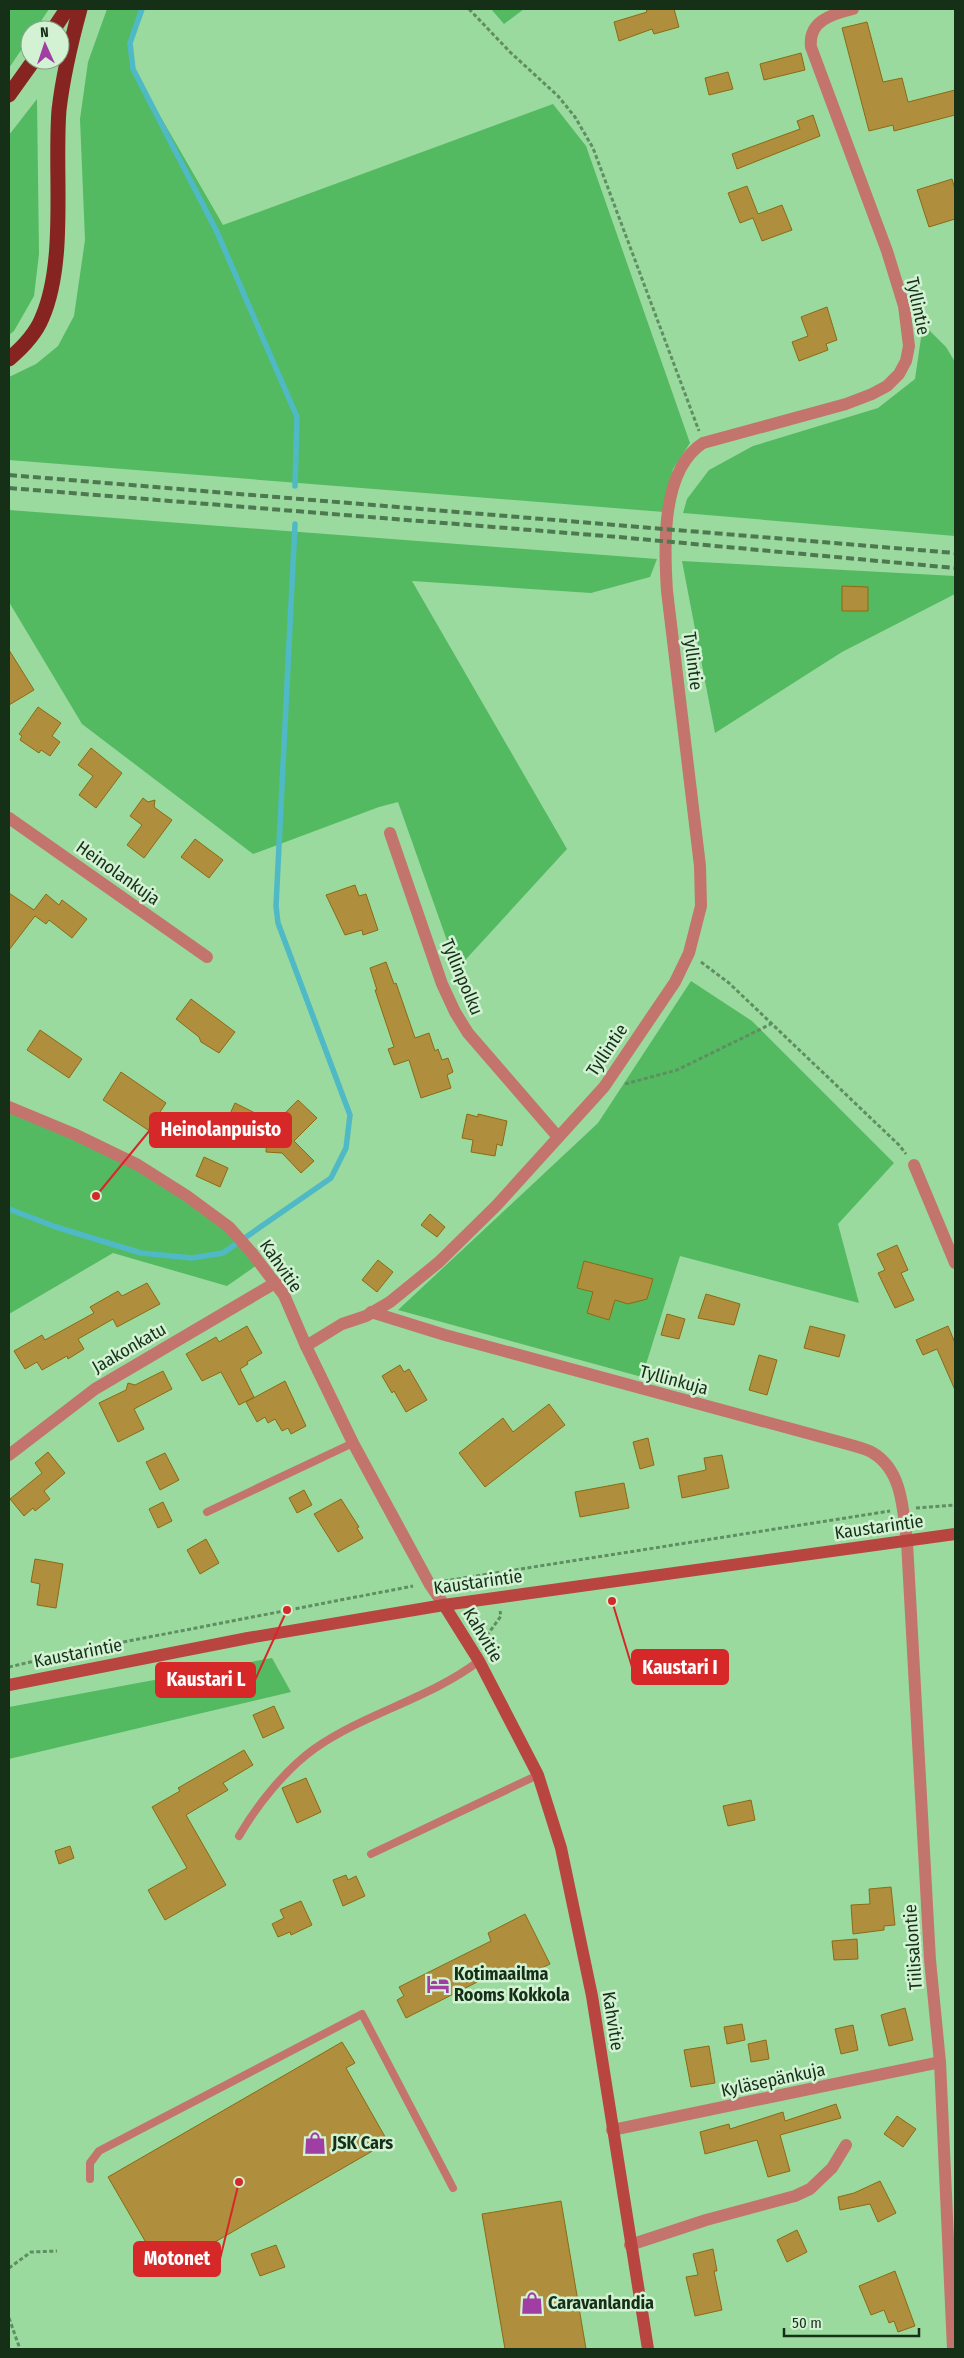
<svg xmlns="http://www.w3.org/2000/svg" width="964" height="2358" font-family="'Fira Sans Condensed',sans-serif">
  <rect width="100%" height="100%" fill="#9ada9e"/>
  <g fill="#54ba61">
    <polygon points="11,9 49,9 35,30 30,30 30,37 9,68 9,12"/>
    <polygon points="107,9 142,9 130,43 133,69 223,225 553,104 586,146 690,443 673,469 664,512 9,460 9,377 36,364 58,346 74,316 85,240 80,119 88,62"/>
    <polygon points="491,9 524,9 504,24"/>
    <polygon points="37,99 39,254 34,296 14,331 9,335 9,135"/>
    <polygon points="923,324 946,347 955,362 955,536 683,513 687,499 709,470 753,446 878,408 915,379"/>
    <polygon points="9,510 657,559 650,577 591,593 412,581 567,849 457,969 398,802 379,807 253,854 82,724 9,602"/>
    <polygon points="682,561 955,576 955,594 842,652 715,733"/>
    <polygon points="691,981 752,1021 894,1163 838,1224 859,1303 680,1256 642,1377 398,1310 598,1123"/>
    <polygon points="9,1108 138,1165 229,1227 260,1263 227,1286 113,1253 9,1314"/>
    <polygon points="272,1658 291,1692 9,1759 9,1707"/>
  </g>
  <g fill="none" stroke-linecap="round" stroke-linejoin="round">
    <g stroke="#50b9c6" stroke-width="5.5">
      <polyline points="142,9 130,43 133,69 217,232 297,417 295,486"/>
      <polyline points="9,1209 56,1227 141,1253 192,1258 223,1253 331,1178 346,1148 350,1115 278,923 276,906 295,524"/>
    </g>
  </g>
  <g fill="#af8e3e" stroke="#8b6b13">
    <polygon points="646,9 674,9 679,27 654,34 652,29 619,41 614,22 647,12"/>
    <polygon points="867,22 883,82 902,78 908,102 955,90 955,115 894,131 893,125 869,131 842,28"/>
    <polygon points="801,53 805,70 764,80 760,64"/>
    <polygon points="728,72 733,89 709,95 705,78"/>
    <polygon points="813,115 820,136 737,169 732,154 800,129 797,121"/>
    <polygon points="952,179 955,189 955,219 929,227 917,190"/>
    <polygon points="747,186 758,214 782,205 792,230 762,241 753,218 740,223 728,193"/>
    <polygon points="827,307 837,340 826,344 828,350 799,361 792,342 808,336 801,317"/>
    <polygon points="842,586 868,587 868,611 842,611"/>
    <polygon points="9,650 34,690 9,705"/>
    <polygon points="38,707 61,723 52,736 60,742 50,756 41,750 39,753 20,740 22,736 19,734"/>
    <polygon points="91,748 122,773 96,808 79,795 93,776 78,765"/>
    <polygon points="143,798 148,802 155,800 154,807 172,820 144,858 127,845 142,825 130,816"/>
    <polygon points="195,839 223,860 209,878 181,857"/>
    <polygon points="355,885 359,896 366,894 378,930 363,935 362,930 345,935 326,895"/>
    <polygon points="9,893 34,910 46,894 59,905 62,900 87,919 72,938 49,920 46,924 35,916 9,950"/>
    <polygon points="386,962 394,984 396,983 415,1038 429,1033 435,1051 438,1049 442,1060 448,1058 453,1072 447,1075 451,1088 421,1098 409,1060 394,1065 388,1049 394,1047 375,990 377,990 370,968"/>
    <polygon points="191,999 235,1032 219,1053 201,1042 199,1037 176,1019"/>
    <polygon points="40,1030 82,1059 69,1078 27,1050"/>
    <polygon points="121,1072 166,1103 148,1130 103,1100"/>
    <polygon points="298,1100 317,1118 294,1141 314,1161 301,1173 282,1153 266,1152 267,1135 229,1116 235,1103 275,1123"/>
    <polygon points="467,1114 478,1117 478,1114 507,1121 502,1146 497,1144 495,1156 471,1152 473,1140 462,1138"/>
    <polygon points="204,1157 228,1168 220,1187 196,1176"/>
    <polygon points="430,1214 445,1227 437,1237 421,1225"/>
    <polygon points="897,1245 908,1270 901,1273 914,1300 895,1308 878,1273 885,1270 877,1254"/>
    <polygon points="378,1260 393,1272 377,1292 362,1280"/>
    <polygon points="584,1261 653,1279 647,1299 628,1304 615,1300 609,1320 587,1313 593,1292 577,1288"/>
    <polygon points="147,1283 160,1304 117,1327 113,1319 78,1339 84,1349 68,1359 67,1356 42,1370 37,1362 25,1369 14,1351 42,1335 45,1340 94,1313 90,1307 118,1291 122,1296"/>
    <polygon points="706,1294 740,1304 734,1325 698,1318"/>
    <polygon points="667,1314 685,1319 679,1339 661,1335"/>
    <polygon points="247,1326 262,1353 247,1362 248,1364 240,1369 254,1397 239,1405 221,1372 202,1381 186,1354 216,1337 219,1342"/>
    <polygon points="810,1326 845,1335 839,1357 804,1348"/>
    <polygon points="948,1326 955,1343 955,1390 937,1349 923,1355 916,1340"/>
    <polygon points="759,1355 777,1360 767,1395 749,1390"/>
    <polygon points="400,1365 404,1372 409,1369 427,1400 406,1412 394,1391 392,1393 382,1376"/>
    <polygon points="163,1371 172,1389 134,1409 144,1429 118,1442 99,1403 126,1390 128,1383 135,1385"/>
    <polygon points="285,1381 306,1426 291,1434 288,1428 282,1431 275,1419 268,1423 265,1417 257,1422 246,1402"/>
    <polygon points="549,1404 565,1425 485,1487 459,1453 503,1418 513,1432"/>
    <polygon points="648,1438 654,1465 640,1469 633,1442"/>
    <polygon points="48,1452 65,1473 44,1491 50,1499 35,1511 33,1508 24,1516 10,1499 42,1473 35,1463"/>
    <polygon points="165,1453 179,1480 160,1490 146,1462"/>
    <polygon points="722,1455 729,1488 682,1498 678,1476 706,1470 704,1458"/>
    <polygon points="624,1483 629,1508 580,1517 575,1492"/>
    <polygon points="304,1490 312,1505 297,1513 289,1498"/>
    <polygon points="341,1499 359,1527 357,1528 363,1538 338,1552 314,1514"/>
    <polygon points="163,1502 172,1521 158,1528 149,1509"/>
    <polygon points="206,1539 219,1563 200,1574 187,1550"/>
    <polygon points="35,1559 63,1564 56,1608 37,1605 40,1584 31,1582"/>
    <polygon points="274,1706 284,1728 263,1738 253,1715"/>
    <polygon points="244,1750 253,1765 223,1783 228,1790 186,1815 226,1885 165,1920 148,1890 187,1868 152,1807 180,1791 178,1788"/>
    <polygon points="306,1778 321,1812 297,1823 282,1788"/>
    <polygon points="751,1800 755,1820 728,1826 723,1806"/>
    <polygon points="70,1846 74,1858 59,1864 55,1851"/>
    <polygon points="346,1875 348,1880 356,1876 365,1896 343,1906 333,1880"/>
    <polygon points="891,1887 895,1925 884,1926 884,1930 853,1934 851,1905 870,1904 869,1889"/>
    <polygon points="301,1901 312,1925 291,1935 290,1932 278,1937 272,1924 284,1918 280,1910"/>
    <polygon points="525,1914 550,1964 512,1982 505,1968 406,2018 397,2000 404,1996 399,1987 491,1941 488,1933"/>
    <polygon points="857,1939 858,1959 834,1960 832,1941"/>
    <polygon points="905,2008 913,2040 889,2046 881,2015"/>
    <polygon points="742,2024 745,2040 727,2044 724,2027"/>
    <polygon points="853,2025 858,2050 841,2054 835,2029"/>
    <polygon points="766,2040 769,2059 751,2062 748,2044"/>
    <polygon points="342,2042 355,2063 346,2068 388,2142 163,2272 108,2177"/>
    <polygon points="709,2046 715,2083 691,2087 684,2050"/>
    <polygon points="836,2104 841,2118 780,2135 790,2171 768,2177 757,2140 705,2154 700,2132 729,2124 730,2129 783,2112 785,2121"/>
    <polygon points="897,2116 916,2129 903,2147 884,2134"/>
    <polygon points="880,2181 896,2213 878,2222 870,2204 840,2210 838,2197 854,2193"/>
    <polygon points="561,2201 586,2349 505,2349 482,2214"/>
    <polygon points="797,2230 807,2252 787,2262 777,2240"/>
    <polygon points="276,2245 285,2267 260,2276 251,2254"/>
    <polygon points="713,2249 717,2271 714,2271 722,2310 695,2316 686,2277 698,2275 693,2254"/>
    <polygon points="895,2271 915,2326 898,2332 894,2321 889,2323 884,2310 871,2315 859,2286"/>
  </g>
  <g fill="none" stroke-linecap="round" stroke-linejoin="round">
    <g stroke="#5f8e62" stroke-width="3" stroke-dasharray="4 2.5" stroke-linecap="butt">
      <polyline points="469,9 510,52 558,96 575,117 593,148 699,431"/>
      <polyline points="701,962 729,983 899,1145 906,1154"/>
      <polyline points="625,1084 677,1070 771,1024"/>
      <polyline points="916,1508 955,1505"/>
      <polyline points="485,1574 491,1584"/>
      <polyline points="444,1581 890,1511"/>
      <polyline points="483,1641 501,1616 500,1611"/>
      <polyline points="9,1667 82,1650 413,1586"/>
      <polyline points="9,2268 31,2252 57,2251"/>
      <polyline points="9,2318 20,2349"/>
    </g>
    <g stroke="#c3756d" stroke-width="8">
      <polyline points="275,1283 289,1273"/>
      <polyline points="207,1512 353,1443"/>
      <path d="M239 1836C257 1805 285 1770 314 1749 365 1713 429 1699 479 1661"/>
      <polyline points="371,1854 538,1775"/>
      <polyline points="90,2179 90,2163 99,2151 362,2014 453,2188"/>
    </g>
    <g stroke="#c3756d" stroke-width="12">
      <polyline points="9,818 207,957"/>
      <polyline points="390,833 442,984 455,1012 468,1033 558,1137"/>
      <polyline points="9,1107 74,1134 138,1165 187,1196 229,1227 252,1253 284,1295 306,1346 353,1443 429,1583 444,1605"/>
      <polyline points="914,1165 955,1263"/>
      <path d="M371 1312 445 1335 851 1445C858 1447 867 1449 873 1453 903 1471 903 1511 907 1542L930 1960 940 2062 953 2349"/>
      <path d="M306 1346 342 1324 366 1316 390 1302 439 1262 496 1206 604 1087 675 982 689 953 701 906 700 866 667 591C664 546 661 470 703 443L846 404 872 394 887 386 899 374 906 361 909 346 904 306 887 251 811 47C808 21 832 14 853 9"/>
      <polyline points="9,1455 95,1389 275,1283"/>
      <polyline points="612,2130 940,2062"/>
      <polyline points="630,2245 706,2220 795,2196 810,2189 832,2168 846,2145"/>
    </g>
    <g stroke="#b94540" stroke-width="12">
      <polyline points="444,1605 479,1661 538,1775 561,1848 592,1996 648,2349"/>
      <polyline points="9,1685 248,1638 444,1605 955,1534"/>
    </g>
    <g stroke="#862422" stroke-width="15">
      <polyline points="53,30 67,9"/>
      <polyline points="9,95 34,60"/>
      <path d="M9 359C22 348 36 333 42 318 67 261 54 172 59 110 63 75 71 42 80 9"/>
    </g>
    <g stroke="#4e7850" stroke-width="4" stroke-dasharray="8 4" stroke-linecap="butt">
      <polyline points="9,475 955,553"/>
      <polyline points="9,488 618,537 955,568"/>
    </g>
  </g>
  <defs>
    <symbol id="hotel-bare" viewBox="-9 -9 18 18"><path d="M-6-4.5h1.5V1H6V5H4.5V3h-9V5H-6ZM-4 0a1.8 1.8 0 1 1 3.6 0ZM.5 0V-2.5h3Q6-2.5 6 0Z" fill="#a03ea4" stroke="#d2f2d3" stroke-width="2.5" paint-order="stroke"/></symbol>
    <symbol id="shop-bare" viewBox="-9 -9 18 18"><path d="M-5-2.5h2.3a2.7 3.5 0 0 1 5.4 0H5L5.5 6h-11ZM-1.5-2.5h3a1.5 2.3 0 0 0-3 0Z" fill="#a03ea4" stroke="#d2f2d3" stroke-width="2.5" paint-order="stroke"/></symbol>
  </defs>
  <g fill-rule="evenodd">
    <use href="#hotel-bare" x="422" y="1968" width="32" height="32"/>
    <use href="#shop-bare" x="299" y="2127" width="32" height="32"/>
    <use href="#shop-bare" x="516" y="2287" width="32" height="32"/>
  </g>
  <g text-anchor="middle" stroke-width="5" stroke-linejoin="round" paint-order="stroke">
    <g font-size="18" fill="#163018" stroke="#d2f2d3">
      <text transform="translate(918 306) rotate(78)" y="6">Tyllintie</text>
      <text transform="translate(693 661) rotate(83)" y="6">Tyllintie</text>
      <text transform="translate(118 873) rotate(35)" y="6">Heinolankuja</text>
      <text transform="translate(462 977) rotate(67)" y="6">Tyllinpolku</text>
      <text transform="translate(607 1050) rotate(-56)" y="6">Tyllintie</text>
      <text transform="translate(281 1266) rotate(55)" y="6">Kahvitie</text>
      <text transform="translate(129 1348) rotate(-30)" y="6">Jaakonkatu</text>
      <text transform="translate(674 1380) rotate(15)" y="6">Tyllinkuja</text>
      <text transform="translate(879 1527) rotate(-8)" y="6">Kaustarintie</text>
      <text transform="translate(478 1582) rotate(-8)" y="6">Kaustarintie</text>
      <text transform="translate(483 1635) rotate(59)" y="6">Kahvitie</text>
      <text transform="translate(78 1653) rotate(-11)" y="6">Kaustarintie</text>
      <text transform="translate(913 1947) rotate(-94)" y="6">Tiilisalontie</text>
      <text transform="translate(613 2021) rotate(81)" y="6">Kahvitie</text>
      <text transform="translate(773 2080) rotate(-12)" y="6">Kyläsepänkuja</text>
    </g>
    <g font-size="18" font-weight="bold" fill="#163018" stroke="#d2f2d3" text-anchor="start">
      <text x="454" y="1980">Kotimaailma<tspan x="454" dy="21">Rooms Kokkola</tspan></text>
      <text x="332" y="2149">JSK Cars</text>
      <text x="548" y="2309">Caravanlandia</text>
    </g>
  </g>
  <path fill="none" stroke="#d62828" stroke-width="2" d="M96 1196L150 1130M612 1601L632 1667M287 1610L255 1680M239 2182L220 2259"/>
  <g fill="#d62828" stroke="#d2f2d3" stroke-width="2">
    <circle cx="96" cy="1196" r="5"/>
    <circle cx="612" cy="1601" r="5"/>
    <circle cx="287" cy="1610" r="5"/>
    <circle cx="239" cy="2182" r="5"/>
  </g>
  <g fill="#d62828" stroke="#d62828" stroke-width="2">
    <rect x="150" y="1113" width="141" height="34" rx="5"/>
    <rect x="632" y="1650" width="96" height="34" rx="5"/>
    <rect x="156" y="1663" width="99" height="34" rx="5"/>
    <rect x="134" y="2242" width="86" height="34" rx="5"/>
  </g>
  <g font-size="19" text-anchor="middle" font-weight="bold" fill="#fff">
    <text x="221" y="1136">Heinolanpuisto</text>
    <text x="680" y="1674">Kaustari I</text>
    <text x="206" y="1686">Kaustari L</text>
    <text x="177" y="2265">Motonet</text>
  </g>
  <rect width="964" height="2358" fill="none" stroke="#163018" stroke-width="20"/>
  <g transform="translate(45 45) rotate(357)"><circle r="24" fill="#d2f2d3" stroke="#87a488"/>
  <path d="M0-4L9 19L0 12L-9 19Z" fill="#a03ea4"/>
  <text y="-8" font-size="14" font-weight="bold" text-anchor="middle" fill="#163018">N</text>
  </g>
  <path d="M784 2328v8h135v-8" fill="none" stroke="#163018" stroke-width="2.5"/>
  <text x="792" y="2328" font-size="15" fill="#163018" stroke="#d2f2d3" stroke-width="4" paint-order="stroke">50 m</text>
</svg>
